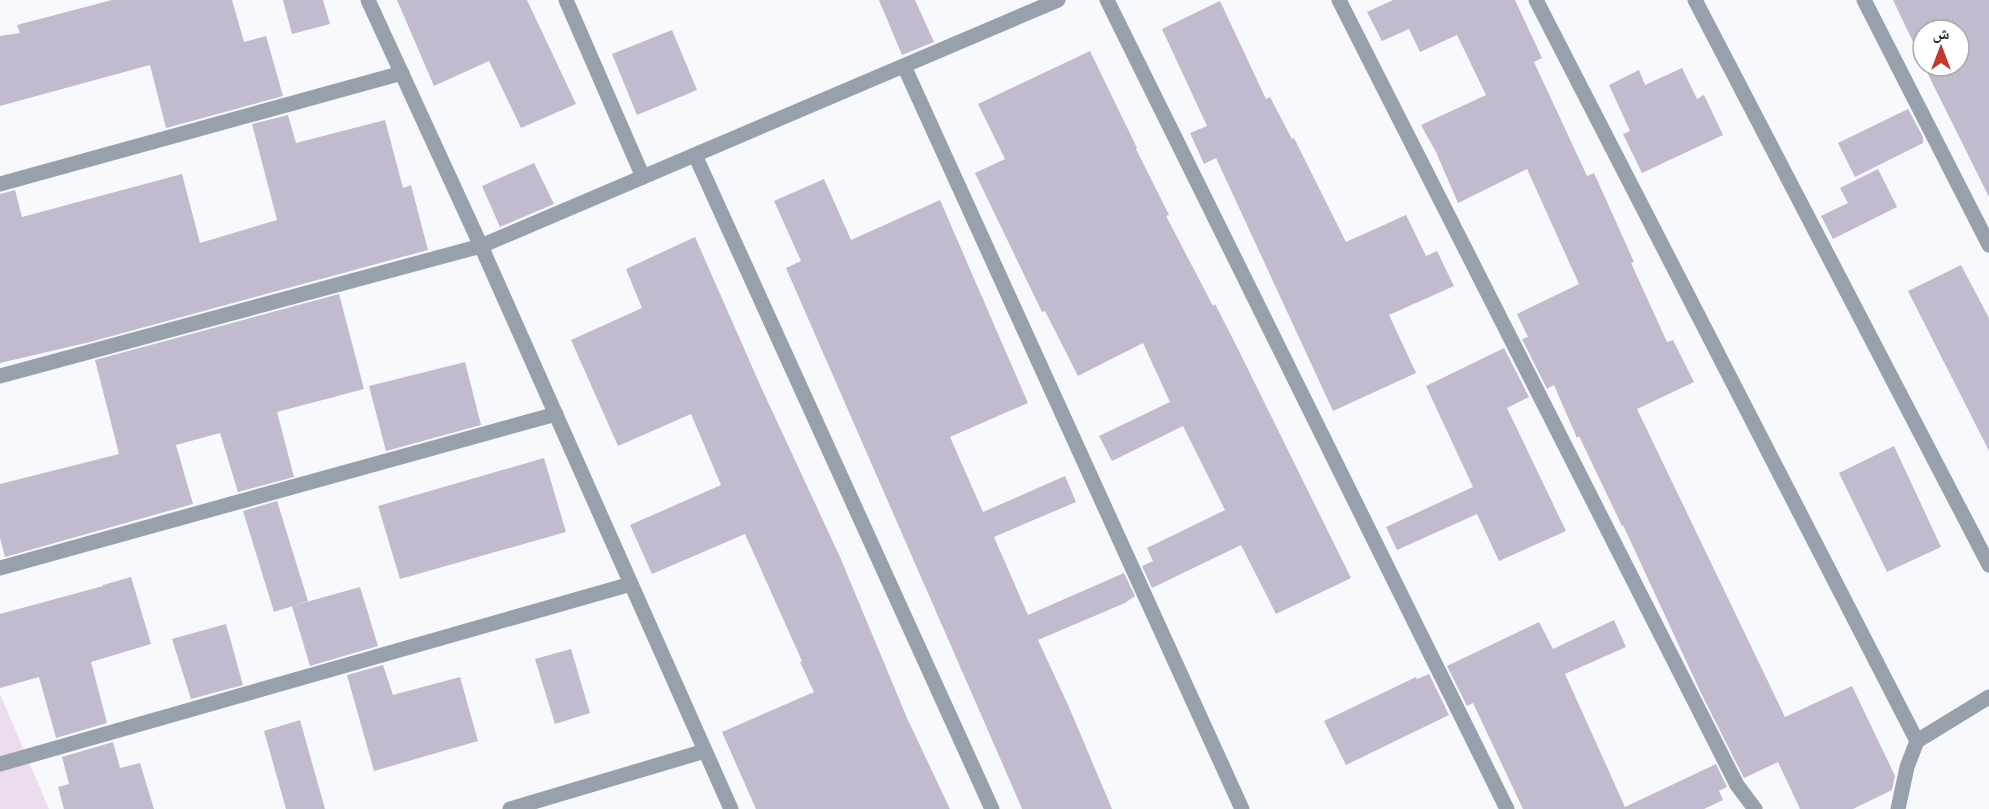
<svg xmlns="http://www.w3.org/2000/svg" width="1989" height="809" font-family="Raleway,'Noto Naskh Arabic',sans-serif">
  <rect width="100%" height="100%" fill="#f8f9fd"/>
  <polygon fill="#eddcee" points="0,694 49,809 0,809"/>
  <g fill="#c2bace">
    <polygon points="112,0 232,0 244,42 266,36 283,96 166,128 150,65 0,106 0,36 20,33 17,25"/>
    <polygon points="283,0 323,0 330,24 292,34"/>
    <polygon points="397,0 527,0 576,104 521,128 489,61 434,86"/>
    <polygon points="879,0 915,0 934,42 902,55"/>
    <polygon points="1393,0 1515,0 1542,58 1534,62 1587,176 1594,173 1634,262 1631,263 1667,342 1673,340 1694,382 1637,409 1785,717 1852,686 1895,776 1892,790 1853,809 1800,809 1778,762 1744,778 1701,693 1623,525 1622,526 1579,436 1577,438 1554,385 1547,389 1522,339 1528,337 1517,314 1579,284 1527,169 1458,203 1436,152 1421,125 1486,95 1457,35 1420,52 1409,29 1382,41 1367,12"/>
    <polygon points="1893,0 1989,0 1989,197 1924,66 1959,66 1959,30 1923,30 1923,63"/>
    <polygon points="1220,1 1266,99 1270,97 1292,139 1294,138 1346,242 1406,215 1426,256 1437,251 1454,286 1389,315 1416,373 1333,411 1216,158 1204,164 1190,133 1207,126 1162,29"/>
    <polygon points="672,30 697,90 637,115 612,54"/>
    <polygon points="1090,51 1137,148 1136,149 1169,215 1166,216 1213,306 1215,304 1237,347 1351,578 1276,614 1241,545 1152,588 1142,566 1153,561 1147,548 1225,510 1183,426 1112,461 1099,436 1170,402 1143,343 1078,376 1045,311 1042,312 975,173 1005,159 978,104"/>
    <polygon points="1682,68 1697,99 1704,95 1723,135 1642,173 1623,134 1630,131 1609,85 1639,70 1645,85"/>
    <polygon points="1908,109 1923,137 1923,143 1855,177 1838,143"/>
    <polygon points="288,115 296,143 385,120 403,188 411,185 428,250 90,342 0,363 0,194 15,190 22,217 182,174 200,243 277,220 252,124"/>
    <polygon points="534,163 554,204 500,227 482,186"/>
    <polygon points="1878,169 1897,207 1833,239 1821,216 1848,203 1840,188"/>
    <polygon points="824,179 851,240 940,200 1028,403 950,437 983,512 1065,476 1076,502 994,537 1028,615 1124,573 1135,596 1125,603 1038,640 1069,707 1112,809 1022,809 1017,797 786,268 801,261 774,201"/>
    <polygon points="695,237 761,387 840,557 907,718 950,809 756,809 722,732 814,692 800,662 802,661 745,534 652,574 630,525 721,485 691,414 618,446 571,340 642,308 626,269"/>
    <polygon points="1961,265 1989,318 1989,451 1908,291"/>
    <polygon points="339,294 364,389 277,412 294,477 238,492 220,433 176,445 193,504 5,557 0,538 0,484 119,454 95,360"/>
    <polygon points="1504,348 1529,397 1507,408 1566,531 1499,561 1477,514 1397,550 1386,527 1473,487 1426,386"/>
    <polygon points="465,362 481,425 386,451 369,386"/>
    <polygon points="1894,446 1941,547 1887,572 1839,473"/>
    <polygon points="544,458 566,532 400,579 378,506"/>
    <polygon points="277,501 308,601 274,612 243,511"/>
    <polygon points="131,577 151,644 91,662 107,723 56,738 39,677 0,688 0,614 103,586 103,585"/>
    <polygon points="360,587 378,646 310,666 292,606"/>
    <polygon points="1614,620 1626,647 1565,674 1625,807 1716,764 1727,787 1719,791 1723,800 1704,809 1523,809 1473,703 1467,706 1447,666 1539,622 1553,649"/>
    <polygon points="226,624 243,685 191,699 172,639"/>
    <polygon points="571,649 590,713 555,724 535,659"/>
    <polygon points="383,665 393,695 460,677 478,741 374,771 347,675"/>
    <polygon points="1429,674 1449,715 1346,765 1324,721 1416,677 1417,679"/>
    <polygon points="300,720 325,809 286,809 264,731"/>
    <polygon points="113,742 120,768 140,763 154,809 64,809 58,787 69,784 62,757"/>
  </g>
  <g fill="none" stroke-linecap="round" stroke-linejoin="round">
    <g stroke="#98a0ab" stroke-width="15">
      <polyline points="368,0 481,246 731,809"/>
      <polyline points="566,0 643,177"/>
      <polyline points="1107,0 1507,809"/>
      <polyline points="1339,0 1737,785 1755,809"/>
      <polyline points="1536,0 1917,741"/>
      <polyline points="1695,0 1989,565"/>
      <polyline points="1864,0 1989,245"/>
      <polyline points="904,66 1242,809"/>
      <polyline points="695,155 992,809"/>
      <polyline points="0,184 402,73"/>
      <polyline points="0,376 481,246 1058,0"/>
      <polyline points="0,568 556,414"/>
      <polyline points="0,764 631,584"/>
      <polyline points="510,809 705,751"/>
      <polyline points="1898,809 1907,767 1917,741 1989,697"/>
    </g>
  </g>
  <g transform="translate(1941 48)"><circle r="28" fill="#ffffff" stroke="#a8a9ac" stroke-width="1.5"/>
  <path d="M0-4.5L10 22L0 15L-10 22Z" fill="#c5382a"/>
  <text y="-9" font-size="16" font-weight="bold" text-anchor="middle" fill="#26272f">ش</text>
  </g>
</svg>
